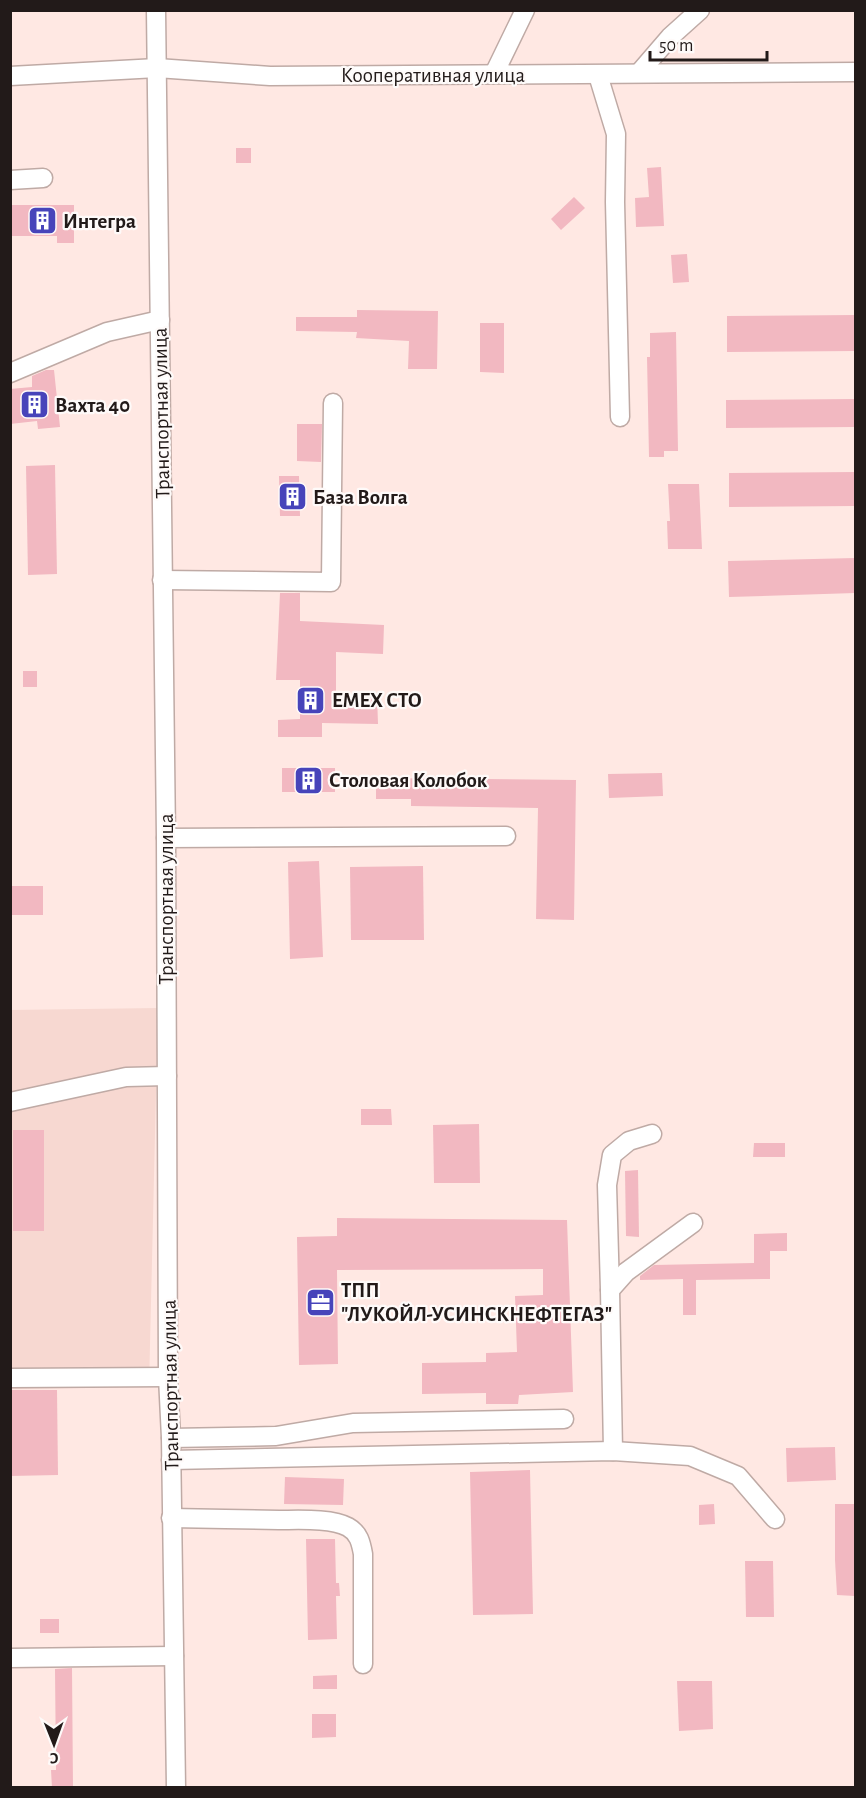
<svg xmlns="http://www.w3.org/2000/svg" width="866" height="1798" font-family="'Alegreya Sans',sans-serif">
  <rect width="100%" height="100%" fill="#ffe8e3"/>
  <polygon fill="#f7d8d1" points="158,1008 149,1387 11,1389 10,1010"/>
  <g fill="#f2b8c1">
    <rect x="236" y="148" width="15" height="15"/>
    <polygon points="661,167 664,226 636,227 635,198 649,197 647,168"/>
    <polygon points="574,197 585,208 561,230 551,219"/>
    <polygon points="10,205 74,205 74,243 57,243 57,236 10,236"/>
    <polygon points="687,254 689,282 673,283 671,255"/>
    <polygon points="357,310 438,311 437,369 408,369 409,341 356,338 357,332 296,331 296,317 357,317"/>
    <polygon points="855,315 855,351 727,352 727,316"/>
    <polygon points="480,323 504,323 504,373 480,372"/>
    <polygon points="676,332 678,451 664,451 664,457 649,457 647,357 650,357 650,333"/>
    <polygon points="46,370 54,370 60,427 38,429 37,421 10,424 10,389 32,387 32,376"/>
    <polygon points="855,399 855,427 726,428 726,400"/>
    <polygon points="297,424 322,424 321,462 297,461"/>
    <polygon points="55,465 57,574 28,575 26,466"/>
    <polygon points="855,472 855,506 729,507 729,473"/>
    <polygon points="279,476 299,476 300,516 280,516"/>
    <polygon points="668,484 699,484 702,549 668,549 667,521 670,521"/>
    <polygon points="855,558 855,593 729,597 728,561"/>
    <polygon points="280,593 300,593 300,621 384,625 383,654 336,652 336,699 377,695 378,724 322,723 322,737 278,737 278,720 300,719 300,680 276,680"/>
    <rect x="23" y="671" width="14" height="16"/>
    <rect x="282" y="768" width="53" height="24"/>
    <polygon points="662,773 663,796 609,798 608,774"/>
    <polygon points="376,778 576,780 574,920 536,919 538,808 411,806 411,799 376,799"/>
    <polygon points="319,861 323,957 290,959 288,862"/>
    <polygon points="423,866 424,940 351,940 350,867"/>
    <rect x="10" y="886" width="33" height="29"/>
    <polygon points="361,1109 391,1109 392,1125 361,1125"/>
    <polygon points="479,1124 480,1183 434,1183 433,1125"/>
    <rect x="13" y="1130" width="31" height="101"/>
    <polygon points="754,1143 785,1143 785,1157 753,1157"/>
    <polygon points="638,1170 639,1237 626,1236 625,1171"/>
    <polygon points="337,1218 567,1220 573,1392 519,1395 518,1404 486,1404 486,1393 422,1394 422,1363 486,1362 486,1353 517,1352 515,1296 543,1295 543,1269 337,1270 338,1364 299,1365 297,1237 337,1236"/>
    <polygon points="787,1233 787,1251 770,1251 770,1279 696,1280 696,1315 683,1315 683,1279 640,1280 640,1276 654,1265 754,1263 754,1234"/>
    <polygon points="10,1390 57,1390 58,1475 10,1476"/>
    <polygon points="835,1447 836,1480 787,1482 786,1448"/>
    <polygon points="530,1470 533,1614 473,1615 470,1472"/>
    <polygon points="285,1477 344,1479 343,1505 284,1504"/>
    <polygon points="714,1504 715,1524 699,1525 699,1505"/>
    <polygon points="835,1504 855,1504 855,1596 837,1595 835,1560"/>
    <polygon points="306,1539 335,1539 336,1583 339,1583 340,1596 336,1596 337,1639 308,1640"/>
    <polygon points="745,1561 773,1561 774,1617 746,1617"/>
    <rect x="40" y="1619" width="19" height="14"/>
    <polygon points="72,1668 73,1788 52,1788 51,1770 56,1770 55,1669"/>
    <polygon points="337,1675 337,1689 313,1689 313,1676"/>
    <polygon points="677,1681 712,1681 713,1729 679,1731"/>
    <polygon points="312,1714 336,1714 336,1737 312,1738"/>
  </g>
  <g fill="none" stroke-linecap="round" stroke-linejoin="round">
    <defs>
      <g id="minor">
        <polyline points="156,10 166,838 168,1377 171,1438 176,1788"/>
        <polyline points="639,73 670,37 700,10"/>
        <polyline points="494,74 525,10"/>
        <polyline points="598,75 616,134 615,202 620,417"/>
        <polyline points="10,76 157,68 270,76 856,72"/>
        <polyline points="10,180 43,178"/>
        <polyline points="10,373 107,332 160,320"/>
        <polyline points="162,580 331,582 333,403"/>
        <polyline points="166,838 506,836"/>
        <polyline points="10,1102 126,1077 167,1076"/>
        <polyline points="610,1290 607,1185 612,1155 629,1141 652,1134"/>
        <polyline points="10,1378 168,1377"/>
        <polyline points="171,1438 276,1436 353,1423 564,1419"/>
        <polyline points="613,1451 610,1290 626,1272 693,1223"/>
        <polyline points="171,1460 613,1451 690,1456 738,1476 775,1519"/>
        <path d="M171 1518C207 1519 243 1519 279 1520 298 1520 332 1518 348 1527 359 1533 361 1543 363 1554V1664"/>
        <polyline points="10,1658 174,1656"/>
      </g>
    </defs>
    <use href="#minor" stroke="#bfaaa5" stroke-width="21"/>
    <use href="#minor" stroke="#fff" stroke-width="18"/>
  </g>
  <defs>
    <symbol id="building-square" viewBox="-11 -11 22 22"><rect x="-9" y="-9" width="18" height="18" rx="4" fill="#4744ba" stroke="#fefaf9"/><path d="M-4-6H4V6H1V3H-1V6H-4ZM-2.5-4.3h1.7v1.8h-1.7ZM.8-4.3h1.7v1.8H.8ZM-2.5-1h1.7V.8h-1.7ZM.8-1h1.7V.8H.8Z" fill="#fff"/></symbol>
    <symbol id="office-square" viewBox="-11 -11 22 22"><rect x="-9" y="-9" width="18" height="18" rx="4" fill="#4744ba" stroke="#fefaf9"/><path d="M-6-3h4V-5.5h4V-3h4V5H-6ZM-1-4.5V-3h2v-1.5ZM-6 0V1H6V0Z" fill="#fff"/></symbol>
  </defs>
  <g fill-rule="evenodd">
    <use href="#building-square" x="26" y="204" width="33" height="33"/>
    <use href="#building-square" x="18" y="388" width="33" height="33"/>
    <use href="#building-square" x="276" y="480" width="33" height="33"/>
    <use href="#building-square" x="294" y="684" width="33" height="33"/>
    <use href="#building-square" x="292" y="764" width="33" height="33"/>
    <use href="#office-square" x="304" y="1286" width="33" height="33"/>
  </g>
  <g text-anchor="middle" stroke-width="4.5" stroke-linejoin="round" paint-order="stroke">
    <g font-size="21" fill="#221a19" stroke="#fefaf9">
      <text x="433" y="82">Кооперативная улица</text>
      <text transform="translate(161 413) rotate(-91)" y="7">Транспортная улица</text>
      <text transform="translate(166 899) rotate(-90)" y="7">Транспортная улица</text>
      <text transform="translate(170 1385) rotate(-91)" y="7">Транспортная улица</text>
    </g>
    <g font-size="21" font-weight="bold" fill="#221a19" stroke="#fefaf9" text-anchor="start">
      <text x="63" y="228">Интегра</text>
      <text x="55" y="412">Вахта 40</text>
      <text x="313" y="504">База Волга</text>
      <text x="332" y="707">EMEX СТО</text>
      <text x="329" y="787">Столовая Колобок</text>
      <text x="341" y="1297">ТПП<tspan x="341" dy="24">"ЛУКОЙЛ-УСИНСКНЕФТЕГАЗ"</tspan></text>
    </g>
  </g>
  <rect width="866" height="1798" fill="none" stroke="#221a19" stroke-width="24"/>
  <g transform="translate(54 1744) rotate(179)" stroke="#fefaf9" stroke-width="4.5" paint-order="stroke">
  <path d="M0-4.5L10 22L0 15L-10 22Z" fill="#221a19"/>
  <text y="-9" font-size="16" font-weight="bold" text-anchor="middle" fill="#221a19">С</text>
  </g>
  <path d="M650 51v9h117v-9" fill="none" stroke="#221a19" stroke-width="3"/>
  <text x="659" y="51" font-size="18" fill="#221a19" stroke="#fefaf9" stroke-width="4.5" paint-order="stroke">50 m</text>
</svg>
